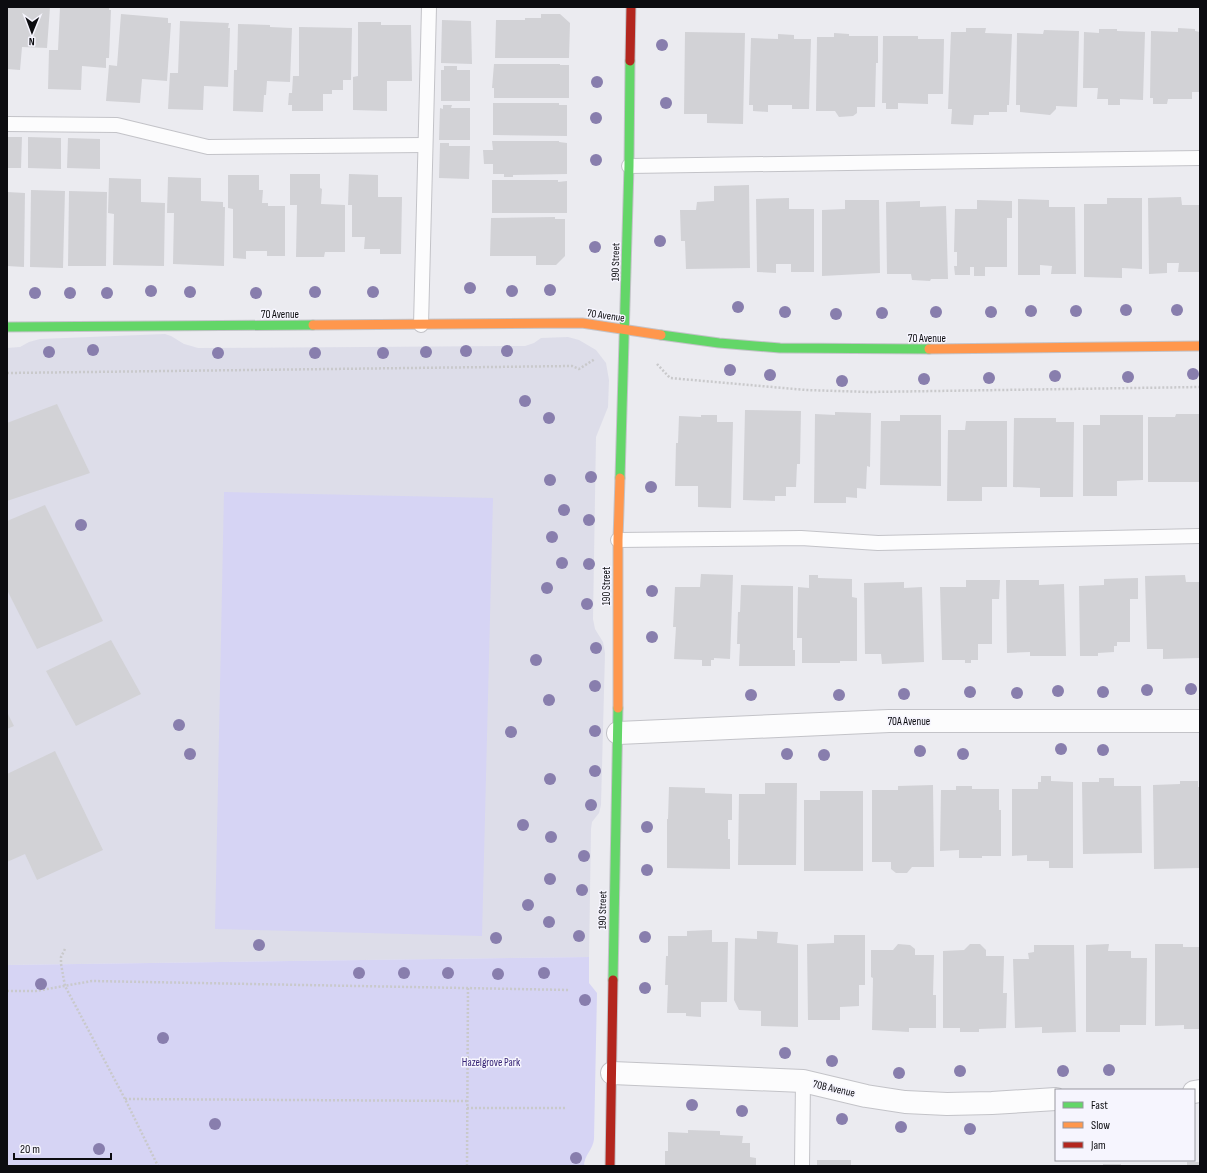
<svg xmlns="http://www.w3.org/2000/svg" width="1207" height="1173" font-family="'Sofia Sans Condensed',sans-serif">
  <rect width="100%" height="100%" fill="#ebebf0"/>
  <polygon fill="#dddde9" points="165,334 171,336 184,344 198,348 525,346 534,343 541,338 568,337 579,340 596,350 606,363 609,380 608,407 596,437 593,619 595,629 603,642 605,653 601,805 599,813 592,822 591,829 589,957 7,965 7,348 20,347 29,342 40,339"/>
  <g fill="#d6d4f4">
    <polygon points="224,492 493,498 482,936 215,929"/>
    <path d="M589 957V983L597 993 594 1139C593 1150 584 1155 584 1166H7V965Z"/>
  </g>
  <g fill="#d2d2d6">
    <polygon points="7,7 50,7 47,48 22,47 20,70 7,69"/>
    <polygon points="60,7 109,7 109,10 111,10 109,58 106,58 106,68 82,66 81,90 48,89 49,50 58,50"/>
    <polygon points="121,14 168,18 168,23 171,23 167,81 142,79 140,103 106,101 109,65 117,66"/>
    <polygon points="541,14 560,14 570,23 569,58 495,58 496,20 525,20 525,18 541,18"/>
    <polygon points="442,20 471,21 472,64 441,63"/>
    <polygon points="180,21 229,23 228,28 230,28 228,87 204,86 203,110 168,109 170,73 178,73"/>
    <polygon points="358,22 381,22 381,25 411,25 412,81 387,81 387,111 353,110 353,77 358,76"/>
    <polygon points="238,24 270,25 270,27 292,28 290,82 267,81 266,95 264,95 263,112 233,111 234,70 237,70"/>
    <polygon points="299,27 352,28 351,80 343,80 343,90 332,90 332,94 323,94 323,111 292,111 292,105 288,105 289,93 292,93 293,76 299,76"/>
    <polygon points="966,28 986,28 985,33 1012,34 1009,105 1007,105 1007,112 989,112 989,115 974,115 973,125 951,124 952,109 948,109 951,32 966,32"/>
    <polygon points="1178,28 1195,29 1195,31 1200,32 1200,92 1192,92 1192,99 1168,99 1167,104 1153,104 1153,98 1150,98 1151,31 1178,32"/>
    <polygon points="1099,29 1117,29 1117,31 1145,32 1143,100 1120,99 1120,105 1108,105 1108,99 1097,99 1098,88 1083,88 1084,32 1099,33"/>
    <polygon points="1044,30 1079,31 1077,107 1056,106 1056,109 1050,115 1020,112 1020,105 1016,105 1017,33 1043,34"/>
    <polygon points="685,32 745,33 743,124 707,123 707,114 684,114"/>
    <polygon points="834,33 849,34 849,36 878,36 878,63 876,63 875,107 857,107 857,113 853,116 839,117 835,111 816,111 817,37 834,37"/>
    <polygon points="778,34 794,35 794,39 811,39 809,109 792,109 792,105 768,105 768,112 753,111 753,105 749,105 751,38 778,39"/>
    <polygon points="883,36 918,36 918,39 944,39 943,94 928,94 928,104 898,103 898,109 886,109 886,103 882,103"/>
    <polygon points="494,64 560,64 560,65 569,65 569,98 494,98 494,88 492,88"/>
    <polygon points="444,66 457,66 457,70 470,70 470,101 441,101 441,70 444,70"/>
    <polygon points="493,103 559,103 559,105 567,105 567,136 493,135"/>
    <polygon points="443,105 452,105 451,108 470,108 470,140 439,140 440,108 443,109"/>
    <polygon points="7,137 22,137 21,168 7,168"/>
    <polygon points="28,137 61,138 61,169 28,168"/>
    <polygon points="68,138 100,139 100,169 67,168"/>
    <polygon points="492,141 559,141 559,142 567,143 567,174 513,175 513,177 504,177 504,174 493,174 493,164 484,164 483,150 493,150"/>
    <polygon points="440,143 449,143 449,146 470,146 469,179 439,178"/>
    <polygon points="290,174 320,174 320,188 322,189 321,204 345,205 345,252 325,252 324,257 296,257 297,205 290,205"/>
    <polygon points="349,174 378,175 378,197 402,197 401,254 380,254 380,249 364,249 365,237 352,237 352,205 348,205"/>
    <polygon points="228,175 259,175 259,190 263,190 262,203 268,203 268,206 285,206 285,256 267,256 267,251 246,251 246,259 233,258 233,209 228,208"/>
    <polygon points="168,177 201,178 201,201 223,202 223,207 225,207 224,266 173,264 174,213 167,213"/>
    <polygon points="109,178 141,179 141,202 165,203 164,266 113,265 114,214 108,213"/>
    <polygon points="492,180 558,180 558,182 567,181 567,213 492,213"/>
    <polygon points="749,185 750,268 686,269 685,241 681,241 680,210 696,210 697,202 714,201 714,186"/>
    <polygon points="31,190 65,191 63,268 30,267"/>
    <polygon points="69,191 107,192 106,266 68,266"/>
    <polygon points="7,192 25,193 24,267 7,266"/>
    <polygon points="1181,197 1182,205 1200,205 1200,272 1178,272 1179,263 1167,263 1167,273 1149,274 1148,198"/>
    <polygon points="789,198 789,209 814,209 814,272 791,272 791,264 776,264 776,273 757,272 756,199"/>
    <polygon points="1107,198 1142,198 1142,269 1122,268 1122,278 1084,277 1084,204 1107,204"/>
    <polygon points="1018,199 1049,200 1049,207 1075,207 1076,274 1051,274 1052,266 1040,265 1040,275 1018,275"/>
    <polygon points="845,200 879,200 880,273 822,276 822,210 845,209"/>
    <polygon points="977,200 1012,201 1012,218 1007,218 1007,267 985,267 985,276 974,276 974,267 970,267 970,275 955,275 954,266 957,266 957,252 954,252 955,209 977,209"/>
    <polygon points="920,201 920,207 946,206 948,279 931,279 930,281 912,280 911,274 887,274 886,202"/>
    <polygon points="555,217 555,219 565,219 565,256 556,265 536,265 536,256 490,256 491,218"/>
    <polygon points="57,404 90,473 7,501 7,423"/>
    <polygon points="745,410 801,411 800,464 797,464 796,487 786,487 786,496 775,496 775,501 743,500"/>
    <polygon points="835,412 871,413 870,467 867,466 866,489 857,488 857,498 846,497 846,503 814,503 815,414 835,415"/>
    <polygon points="1176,414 1200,414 1200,482 1148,482 1148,417 1175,417"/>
    <polygon points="701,415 717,415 717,422 733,422 731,508 698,507 698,486 675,486 676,443 678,443 679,416 701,417"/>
    <polygon points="900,415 941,415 941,486 880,485 881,421 900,421"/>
    <polygon points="1100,415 1143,415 1143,480 1117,481 1117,496 1083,496 1083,425 1100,425"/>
    <polygon points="1014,418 1056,418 1056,422 1074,422 1073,497 1040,497 1040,488 1013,487"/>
    <polygon points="966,421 1007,421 1007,487 982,487 982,501 947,501 948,430 965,430"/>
    <polygon points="45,505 103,621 37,649 7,590 7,521"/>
    <polygon points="701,574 733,575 730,659 714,658 714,660 711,660 711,666 702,666 702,660 674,659 676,627 673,627 675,587 700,587"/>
    <polygon points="809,575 818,575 818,578 852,579 852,597 857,598 857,661 840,661 840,663 802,663 802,638 797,638 798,587 809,588"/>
    <polygon points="1185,575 1186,582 1200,582 1200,658 1163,659 1163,649 1147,649 1145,576"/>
    <polygon points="1138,578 1138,599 1130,599 1130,642 1117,642 1117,646 1114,646 1114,652 1098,653 1098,656 1080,656 1079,586 1104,585 1104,579"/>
    <polygon points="966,580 1000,580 999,599 992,599 992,644 978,644 978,660 971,660 971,663 965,663 965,660 942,660 940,587 966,587"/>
    <polygon points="1006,580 1039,580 1039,585 1064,584 1066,656 1030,656 1030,652 1007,653"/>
    <polygon points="904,582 904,588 922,587 924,662 882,664 881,654 865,654 864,583"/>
    <polygon points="741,585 793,586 793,650 795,650 795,666 739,666 740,644 737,644 738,612 740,612"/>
    <polygon points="111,640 141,694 76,726 46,671"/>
    <polygon points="7,712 14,726 7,729"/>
    <polygon points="55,751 103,850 37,880 25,854 7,862 7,774"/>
    <polygon points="1041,776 1051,776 1051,781 1073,782 1073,868 1049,868 1049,861 1027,861 1027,855 1012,856 1012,789 1038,789 1038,782 1041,782"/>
    <polygon points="1099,778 1114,778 1114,786 1141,786 1142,853 1083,854 1082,782 1099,782"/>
    <polygon points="1180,781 1198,781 1198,787 1200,787 1200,868 1154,869 1153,785 1180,784"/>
    <polygon points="765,783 797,783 796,865 738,865 739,794 765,794"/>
    <polygon points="933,785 934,867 912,867 907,873 896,873 891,869 891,862 872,862 872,790 898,790 898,786"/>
    <polygon points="956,786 972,786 972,789 999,789 999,810 1001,810 1001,856 982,856 982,858 959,858 959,850 940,851 941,790 956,790"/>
    <polygon points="669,787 705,788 705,793 732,794 732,820 728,820 728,839 730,839 730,869 667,868 667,819 668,819"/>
    <polygon points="820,791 863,791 863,871 804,871 804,800 820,800"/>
    <polygon points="712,930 712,942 728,942 727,1002 701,1002 701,1017 686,1016 686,1013 667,1013 668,985 665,985 666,956 668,956 668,936 687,936 687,931"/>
    <polygon points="757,931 778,932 777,943 798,945 798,1027 761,1026 761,1011 739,1010 734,1000 735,938 757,939"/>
    <polygon points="834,935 865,935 865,985 859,985 859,1006 840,1007 840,1020 808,1020 807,944 834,943"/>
    <polygon points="898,944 910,945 915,949 915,955 934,955 933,995 936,995 936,1028 909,1028 909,1032 872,1030 873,978 871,977 871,950 893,950"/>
    <polygon points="970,944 980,944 986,950 986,956 1004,956 1003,993 1007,993 1006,1028 979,1029 979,1032 960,1032 960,1028 943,1028 943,951 964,950"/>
    <polygon points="1109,944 1108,951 1131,951 1131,958 1147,958 1146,1025 1120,1025 1120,1032 1086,1032 1086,945"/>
    <polygon points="1155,944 1183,944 1183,947 1200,947 1200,1029 1184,1029 1184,1025 1155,1026"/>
    <polygon points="1034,945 1074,945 1076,1032 1042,1033 1042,1027 1015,1028 1013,959 1029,959 1028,953 1034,952"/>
    <polygon points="688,1130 720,1131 720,1135 743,1136 742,1143 750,1143 750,1157 756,1158 756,1166 665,1166 665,1151 668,1151 668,1132 688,1133"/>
    <rect x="817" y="1160" width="34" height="6"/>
    <rect x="1187" y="1162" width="13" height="4"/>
    <rect x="1103" y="1164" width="18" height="2"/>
  </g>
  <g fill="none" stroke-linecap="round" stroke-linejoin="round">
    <defs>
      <g id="lane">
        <polyline points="7,124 117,125 208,147 425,145"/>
        <polyline points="629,166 1200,158"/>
        <polyline points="421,325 429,7"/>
        <polyline points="618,540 801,538 878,543 1200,536"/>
        <polyline points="802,1166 803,1081"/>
      </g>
      <g id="street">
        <polyline points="618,733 889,721 1200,721"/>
        <polyline points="612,1073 803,1081 866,1096 905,1102 947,1104 992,1103 1056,1099"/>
        <polyline points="1194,1092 1200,1091"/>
      </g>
      <g id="fast">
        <polyline points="7,327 313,325"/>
        <polyline points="661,335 719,343 780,348 929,349"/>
        <polyline points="620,478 629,166 630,61"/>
        <polyline points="613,980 618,708"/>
      </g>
      <g id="slow">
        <polyline points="313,325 582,323 661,335"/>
        <polyline points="929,349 1200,346"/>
        <polyline points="618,708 618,540 620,478"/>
      </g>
      <g id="jam">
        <polyline points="630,61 631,7"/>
        <polyline points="610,1166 613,980"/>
      </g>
    </defs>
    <use href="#lane" stroke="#c3c3c8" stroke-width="16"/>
    <use href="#street" stroke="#c3c3c8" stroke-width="24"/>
    <use href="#fast" stroke="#c3c3c8" stroke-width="11"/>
    <use href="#slow" stroke="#c3c3c8" stroke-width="11"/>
    <use href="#jam" stroke="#c3c3c8" stroke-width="11"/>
    <g stroke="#c9c9cb" stroke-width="2.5" stroke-dasharray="2 2" stroke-linecap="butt">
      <polyline points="657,364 670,378 806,390 869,392 1200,387"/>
      <polyline points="7,373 572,366 579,369 595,359"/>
      <polyline points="65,949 61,957 61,964 65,986 125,1099 158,1166"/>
      <polyline points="7,991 36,991 92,981 570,990"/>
      <polyline points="125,1099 467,1101"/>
      <polyline points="467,1108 567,1108"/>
      <polyline points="467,1166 468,987"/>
    </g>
    <use href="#lane" stroke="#fcfcfd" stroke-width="14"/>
    <use href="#street" stroke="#fcfcfd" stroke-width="22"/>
    <use href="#fast" stroke="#63d668" stroke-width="9"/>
    <use href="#slow" stroke="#ff974d" stroke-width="9"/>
    <use href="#jam" stroke="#b3261e" stroke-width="9"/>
  </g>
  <g fill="#887ead">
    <circle cx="662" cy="45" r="6"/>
    <circle cx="597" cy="82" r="6"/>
    <circle cx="666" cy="103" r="6"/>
    <circle cx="596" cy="118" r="6"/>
    <circle cx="596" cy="160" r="6"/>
    <circle cx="660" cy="241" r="6"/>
    <circle cx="595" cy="247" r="6"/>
    <circle cx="470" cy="288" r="6"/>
    <circle cx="550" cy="290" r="6"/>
    <circle cx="151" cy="291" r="6"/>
    <circle cx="512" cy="291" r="6"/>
    <circle cx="190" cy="292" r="6"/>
    <circle cx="315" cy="292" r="6"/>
    <circle cx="373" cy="292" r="6"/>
    <circle cx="35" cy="293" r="6"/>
    <circle cx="70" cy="293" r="6"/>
    <circle cx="107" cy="293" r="6"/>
    <circle cx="256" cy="293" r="6"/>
    <circle cx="738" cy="307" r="6"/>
    <circle cx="1126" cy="310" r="6"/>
    <circle cx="1177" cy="310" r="6"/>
    <circle cx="1031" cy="311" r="6"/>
    <circle cx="1076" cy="311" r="6"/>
    <circle cx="785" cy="312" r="6"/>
    <circle cx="936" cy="312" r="6"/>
    <circle cx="991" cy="312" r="6"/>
    <circle cx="882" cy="313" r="6"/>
    <circle cx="836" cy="314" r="6"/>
    <circle cx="93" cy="350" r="6"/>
    <circle cx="466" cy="351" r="6"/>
    <circle cx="507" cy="351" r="6"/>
    <circle cx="49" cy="352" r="6"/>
    <circle cx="426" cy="352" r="6"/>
    <circle cx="218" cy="353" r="6"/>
    <circle cx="315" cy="353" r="6"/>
    <circle cx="383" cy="353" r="6"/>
    <circle cx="730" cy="370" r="6"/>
    <circle cx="1193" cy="374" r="6"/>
    <circle cx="770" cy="375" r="6"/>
    <circle cx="1055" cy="376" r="6"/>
    <circle cx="1128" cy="377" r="6"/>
    <circle cx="989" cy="378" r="6"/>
    <circle cx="924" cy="379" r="6"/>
    <circle cx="842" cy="381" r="6"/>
    <circle cx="525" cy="401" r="6"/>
    <circle cx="549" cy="418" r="6"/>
    <circle cx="591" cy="477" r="6"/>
    <circle cx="550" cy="480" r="6"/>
    <circle cx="651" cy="487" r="6"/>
    <circle cx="564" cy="510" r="6"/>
    <circle cx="589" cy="520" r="6"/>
    <circle cx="81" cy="525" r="6"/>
    <circle cx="552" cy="537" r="6"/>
    <circle cx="562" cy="563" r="6"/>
    <circle cx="589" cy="564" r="6"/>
    <circle cx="547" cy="588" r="6"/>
    <circle cx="652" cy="591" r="6"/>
    <circle cx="587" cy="604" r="6"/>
    <circle cx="652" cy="637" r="6"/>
    <circle cx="596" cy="648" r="6"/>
    <circle cx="536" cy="660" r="6"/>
    <circle cx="595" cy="686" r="6"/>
    <circle cx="1191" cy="689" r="6"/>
    <circle cx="1147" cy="690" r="6"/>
    <circle cx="1058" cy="691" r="6"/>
    <circle cx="970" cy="692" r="6"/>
    <circle cx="1103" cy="692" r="6"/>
    <circle cx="1017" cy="693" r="6"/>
    <circle cx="904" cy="694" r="6"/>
    <circle cx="751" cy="695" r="6"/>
    <circle cx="839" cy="695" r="6"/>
    <circle cx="549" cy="700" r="6"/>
    <circle cx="179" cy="725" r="6"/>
    <circle cx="595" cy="731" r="6"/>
    <circle cx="511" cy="732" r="6"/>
    <circle cx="1061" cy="749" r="6"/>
    <circle cx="1103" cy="750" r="6"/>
    <circle cx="920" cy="751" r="6"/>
    <circle cx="190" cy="754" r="6"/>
    <circle cx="787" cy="754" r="6"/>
    <circle cx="963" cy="754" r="6"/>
    <circle cx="824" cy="755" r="6"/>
    <circle cx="595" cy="771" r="6"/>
    <circle cx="550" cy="779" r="6"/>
    <circle cx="591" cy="805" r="6"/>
    <circle cx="523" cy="825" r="6"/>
    <circle cx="647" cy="827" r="6"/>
    <circle cx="551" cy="837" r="6"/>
    <circle cx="584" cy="856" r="6"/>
    <circle cx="647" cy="870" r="6"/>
    <circle cx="550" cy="879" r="6"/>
    <circle cx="582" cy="890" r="6"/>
    <circle cx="528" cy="905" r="6"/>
    <circle cx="549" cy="922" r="6"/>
    <circle cx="579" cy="936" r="6"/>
    <circle cx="645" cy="937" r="6"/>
    <circle cx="496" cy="938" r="6"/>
    <circle cx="259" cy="945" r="6"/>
    <circle cx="359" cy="973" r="6"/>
    <circle cx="404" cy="973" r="6"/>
    <circle cx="448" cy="973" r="6"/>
    <circle cx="544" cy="973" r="6"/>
    <circle cx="498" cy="974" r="6"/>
    <circle cx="41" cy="984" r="6"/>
    <circle cx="645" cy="988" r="6"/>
    <circle cx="585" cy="1000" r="6"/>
    <circle cx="163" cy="1038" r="6"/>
    <circle cx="785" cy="1053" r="6"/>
    <circle cx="832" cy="1061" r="6"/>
    <circle cx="1109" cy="1070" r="6"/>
    <circle cx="960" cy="1071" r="6"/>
    <circle cx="1063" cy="1071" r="6"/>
    <circle cx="899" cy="1073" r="6"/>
    <circle cx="692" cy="1105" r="6"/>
    <circle cx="742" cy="1111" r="6"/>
    <circle cx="842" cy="1119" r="6"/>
    <circle cx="215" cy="1124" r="6"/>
    <circle cx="901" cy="1127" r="6"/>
    <circle cx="970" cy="1129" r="6"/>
    <circle cx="99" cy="1149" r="6"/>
    <circle cx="576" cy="1158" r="6"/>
  </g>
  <g text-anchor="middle" stroke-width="3" stroke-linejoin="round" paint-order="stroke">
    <g font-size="11" fill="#0c0c10" stroke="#f6f5fe">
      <text transform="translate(615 262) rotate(-89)" y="4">190 Street</text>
      <text x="280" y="318">70 Avenue</text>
      <text transform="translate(606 315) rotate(8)" y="4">70 Avenue</text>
      <text x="927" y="342">70 Avenue</text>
      <text transform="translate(606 586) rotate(-90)" y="4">190 Street</text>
      <text x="909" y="725">70A Avenue</text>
      <text transform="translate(602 910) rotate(-89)" y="4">190 Street</text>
      <text transform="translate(834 1088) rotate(13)" y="4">70B Avenue</text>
    </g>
    <g font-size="11" fill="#372576" stroke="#f6f5fe">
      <text x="491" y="1066">Hazelgrove Park</text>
    </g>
  </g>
  <rect width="1207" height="1173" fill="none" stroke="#0c0c10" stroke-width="16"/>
  <rect x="1055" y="1089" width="140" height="72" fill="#f6f5fe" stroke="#98989f"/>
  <rect x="1063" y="1102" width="20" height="6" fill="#63d668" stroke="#98989f"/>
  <text x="1091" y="1109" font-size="12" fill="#0c0c10">Fast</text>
  <rect x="1063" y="1122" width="20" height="6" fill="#ff974d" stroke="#98989f"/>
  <text x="1091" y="1129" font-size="12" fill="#0c0c10">Slow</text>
  <rect x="1063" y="1142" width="20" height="6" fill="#b3261e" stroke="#98989f"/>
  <text x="1091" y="1149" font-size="12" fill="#0c0c10">Jam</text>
  <g transform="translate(32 32) rotate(181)" stroke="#f6f5fe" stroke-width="3" paint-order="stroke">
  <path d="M0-3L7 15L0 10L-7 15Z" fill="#0c0c10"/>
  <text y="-6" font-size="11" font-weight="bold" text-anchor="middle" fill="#0c0c10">N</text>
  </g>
  <path d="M14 1153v6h97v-6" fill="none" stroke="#0c0c10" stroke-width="2"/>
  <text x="20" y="1153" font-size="12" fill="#0c0c10" stroke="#f6f5fe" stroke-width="3" paint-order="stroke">20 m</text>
</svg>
